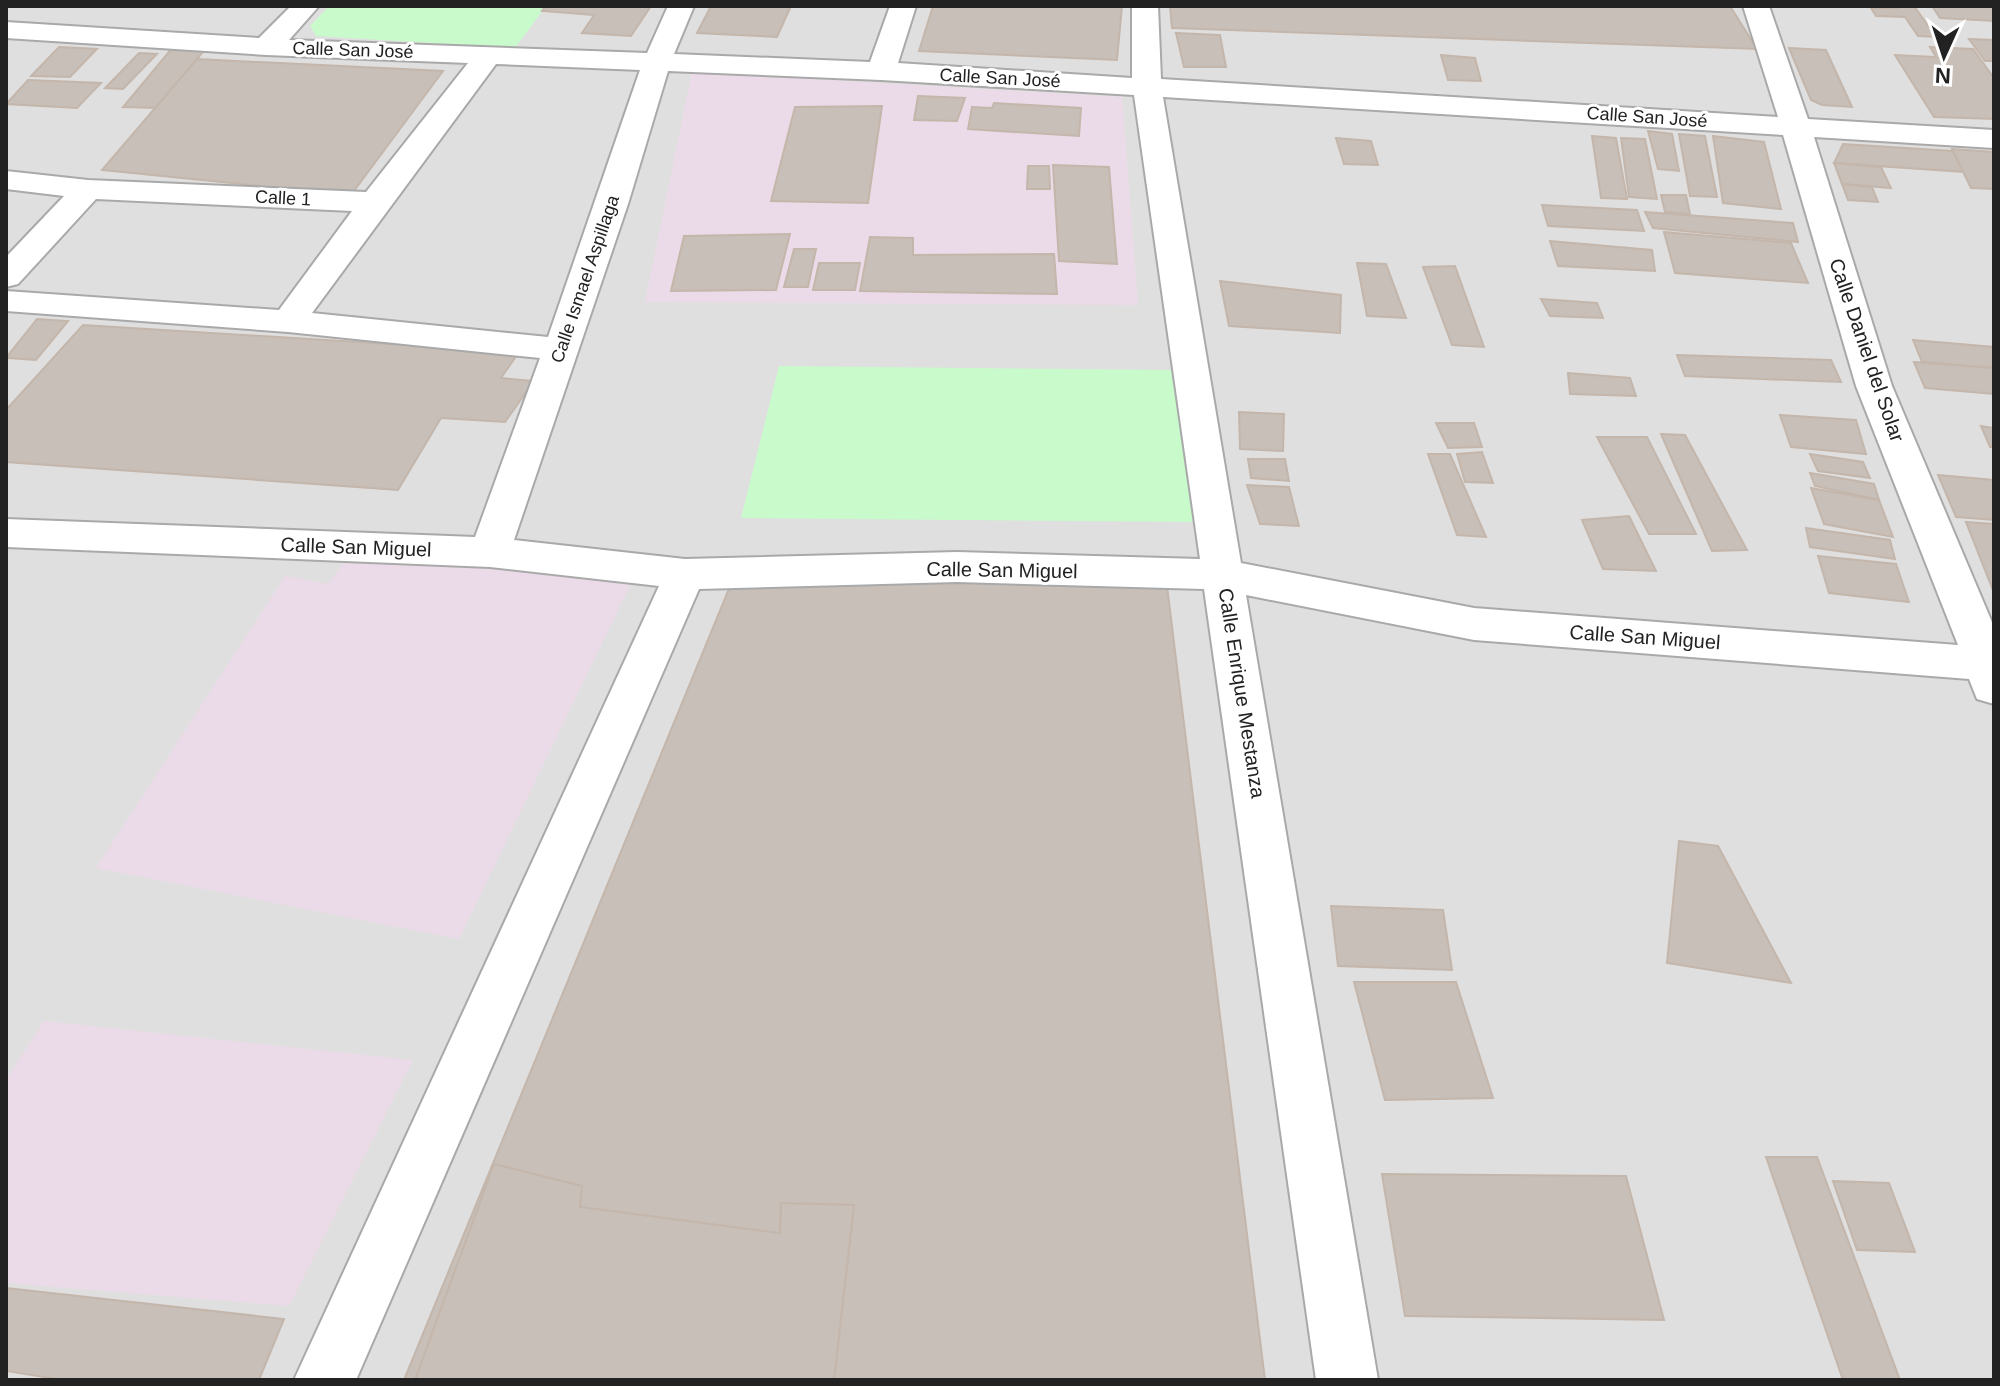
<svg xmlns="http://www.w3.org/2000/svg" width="2000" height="1386" font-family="Arial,sans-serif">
  <rect width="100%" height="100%" fill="#f2efe9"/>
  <rect fill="#e0dfdf" x="6" y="6" width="1988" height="1374"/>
  <g fill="#ebdbe8">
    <polygon points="692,72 1122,97 1138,305 645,302"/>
    <polygon points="351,553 634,577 459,939 96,868 285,576 328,584"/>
    <polygon points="44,1021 413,1060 289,1306 6,1283 6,1080"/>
  </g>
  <g fill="#c8facc">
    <polygon points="329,6 546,6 515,48 316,36 310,26"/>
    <polygon points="779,366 1173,370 1197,522 741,518"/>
  </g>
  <g fill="#c7bfb8" stroke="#c4b6ab" stroke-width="2">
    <polygon points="546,6 651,6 631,36 582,33 594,15 542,11"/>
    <polygon points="711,6 791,6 777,37 697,33"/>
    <polygon points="933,6 1122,6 1117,60 919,51"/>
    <polygon points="1170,6 1730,6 1757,49 1172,28"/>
    <polygon points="1896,6 1914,6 1936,37 1918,36 1905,17 1876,16 1871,8 1897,8"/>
    <polygon points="1932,6 1994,6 1994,21 1940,18"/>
    <polygon points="1176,33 1220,35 1226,67 1184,67"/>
    <polygon points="1969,39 1994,40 1994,61 1985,61"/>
    <polygon points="59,47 97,49 70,77 31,76"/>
    <polygon points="173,47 206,48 158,108 123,107"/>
    <polygon points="1930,47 1973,49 1994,78 1994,119 1934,117 1895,55 1936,57"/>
    <polygon points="1789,48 1826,50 1852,107 1822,105 1811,100"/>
    <polygon points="139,53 157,54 123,89 105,88"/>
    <polygon points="1441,55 1475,58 1481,81 1448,80"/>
    <polygon points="197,59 443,71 351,195 102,170"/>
    <polygon points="28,80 101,83 77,108 6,104"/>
    <polygon points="918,96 965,98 957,121 914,120"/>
    <polygon points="994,103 1081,108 1079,136 968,129 972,107 992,108"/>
    <polygon points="882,106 868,203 771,201 795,107"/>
    <polygon points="1648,131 1672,134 1679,171 1658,169"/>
    <polygon points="1679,134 1705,136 1717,197 1690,196"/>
    <polygon points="1592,136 1616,138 1627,199 1601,198"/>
    <polygon points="1713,136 1764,142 1781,209 1723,203"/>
    <polygon points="1336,138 1371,141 1378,165 1344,164"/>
    <polygon points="1621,138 1645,139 1657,199 1629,197"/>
    <polygon points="1843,144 1953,151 1966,172 1834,163"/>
    <polygon points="1952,149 1994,152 1994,189 1971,188"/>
    <polygon points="1834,163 1881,167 1891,188 1842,184"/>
    <polygon points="1053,165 1109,167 1117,264 1059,261"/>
    <polygon points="1028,166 1049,166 1050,189 1027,189"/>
    <polygon points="1842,184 1872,187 1878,202 1848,200"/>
    <polygon points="1661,195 1686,195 1690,214 1665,212"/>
    <polygon points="1542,205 1637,210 1644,231 1548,226"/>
    <polygon points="1645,212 1793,223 1798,242 1653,228"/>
    <polygon points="1664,232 1791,243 1808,283 1675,273"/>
    <polygon points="790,234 776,290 671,291 684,236"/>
    <polygon points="870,237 913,238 913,255 1054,254 1057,294 860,291"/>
    <polygon points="1550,241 1652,250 1655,271 1558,266"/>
    <polygon points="794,249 816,249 808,287 784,287"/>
    <polygon points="819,263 860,263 855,290 813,290"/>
    <polygon points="1357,263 1386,264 1406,318 1367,316"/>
    <polygon points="1455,266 1484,347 1452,345 1423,267"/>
    <polygon points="1220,281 1341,295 1340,333 1229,326"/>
    <polygon points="1541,299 1597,303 1603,318 1550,316"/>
    <polygon points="37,319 68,321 36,360 6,358"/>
    <polygon points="83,325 519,352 501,378 534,381 505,422 441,418 398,490 6,462 6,410"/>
    <polygon points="1913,340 1994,347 1994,368 1922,362"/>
    <polygon points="1677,355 1831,360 1841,382 1685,376"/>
    <polygon points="1914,362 1994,368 1994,394 1925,388"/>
    <polygon points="1568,373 1630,378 1636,396 1570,394"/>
    <polygon points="1239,412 1284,414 1283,451 1240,449"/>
    <polygon points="1780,415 1856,420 1866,454 1791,447"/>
    <polygon points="1436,423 1474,423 1482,447 1448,448"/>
    <polygon points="1981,426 1994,428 1994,447 1990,447"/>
    <polygon points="1661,434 1685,435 1747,550 1712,551"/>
    <polygon points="1597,437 1647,437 1696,534 1649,534"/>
    <polygon points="1482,452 1493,483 1465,482 1457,454"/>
    <polygon points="1428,454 1450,454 1486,537 1457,535"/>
    <polygon points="1810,454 1863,462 1870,478 1818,471"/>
    <polygon points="1248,459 1285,459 1289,481 1251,478"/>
    <polygon points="1810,473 1874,484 1879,500 1815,486"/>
    <polygon points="1938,475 1994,480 1994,520 1956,517"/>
    <polygon points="1247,485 1289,487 1299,526 1260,524"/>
    <polygon points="1811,488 1879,500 1893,537 1824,524"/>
    <polygon points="1629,516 1656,571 1603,569 1582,520"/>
    <polygon points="1966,522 1994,524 1994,593"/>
    <polygon points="1806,528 1890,540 1895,559 1810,547"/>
    <polygon points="1818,556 1896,564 1909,602 1829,593"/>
    <polygon points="735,574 1166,578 1265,1380 404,1380"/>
    <polygon points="1679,841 1718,846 1791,983 1667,963"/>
    <polygon points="1331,906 1443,910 1452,970 1338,966"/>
    <polygon points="1354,982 1456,982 1493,1098 1385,1100"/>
    <polygon points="1766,1157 1817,1157 1900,1380 1843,1380"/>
    <polygon points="494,1164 582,1186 580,1207 780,1233 781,1203 854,1205 834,1380 415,1380"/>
    <polygon points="1382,1174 1626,1176 1664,1320 1405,1316"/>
    <polygon points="1833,1181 1889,1183 1915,1252 1857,1250"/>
    <polygon points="6,1288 284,1319 259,1380 63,1380 6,1371"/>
  </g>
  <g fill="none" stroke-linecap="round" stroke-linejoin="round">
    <defs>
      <path id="minor" d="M291 6H319L289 40 647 53 668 6H694L674 54 870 62 890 6H916L898 63 1132 78V6H1158L1161 79 1778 117 1743 6H1769L1808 119 1994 130V148L1814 137 1892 386 1994 627V704L1977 699 1969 679 1474 640 1246 595 1378 1380H1316L1204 589 957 582 699 589 356 1380H294L659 586 490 567 6 547V519L475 537 540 358 288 332 6 311V291L279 310 352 211 96 199 18 284 6 287V257L64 196 6 189V171L88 180 366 192 468 63 266 55 6 38V22L259 38ZM496 64 640 70 548 337 312 313ZM668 71 881 80 1134 95 1200 559 957 552 685 559 514 540 628 204ZM1163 97 1783 135 1856 386 1958 645 1474 608 1241 563Z"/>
    </defs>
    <use href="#minor" stroke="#a9a9a9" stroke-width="4"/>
    <use href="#minor" fill="#fff" fill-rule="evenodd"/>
  </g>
  <g text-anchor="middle" stroke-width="6" stroke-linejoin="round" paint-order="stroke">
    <g font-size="18" fill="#222" stroke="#fff">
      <text transform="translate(353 50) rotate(2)" y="6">Calle San José</text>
      <text transform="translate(1000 78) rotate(3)" y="6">Calle San José</text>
      <text transform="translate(1647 117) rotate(4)" y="6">Calle San José</text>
      <text transform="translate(283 198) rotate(3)" y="6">Calle 1</text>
      <text transform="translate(585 279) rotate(-71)" y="6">Calle Ismael Aspillaga</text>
    </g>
    <g font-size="20" fill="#222" stroke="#fff">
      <text transform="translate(1867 350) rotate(71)" y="7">Calle Daniel del Solar</text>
      <text transform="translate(356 547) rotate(2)" y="7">Calle San Miguel</text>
      <text transform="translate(1002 570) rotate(1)" y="7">Calle San Miguel</text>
      <text transform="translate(1645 637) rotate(4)" y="7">Calle San Miguel</text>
      <text transform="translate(1242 693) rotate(81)" y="7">Calle Enrique Mestanza</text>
    </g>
  </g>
  <rect width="2000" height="1386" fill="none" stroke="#222222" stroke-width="16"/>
  <g transform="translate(1944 56) rotate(183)" stroke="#ffffff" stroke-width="6" paint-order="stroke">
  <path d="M0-6L14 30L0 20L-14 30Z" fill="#222222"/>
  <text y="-12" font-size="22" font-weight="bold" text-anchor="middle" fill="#222222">N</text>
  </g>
</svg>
